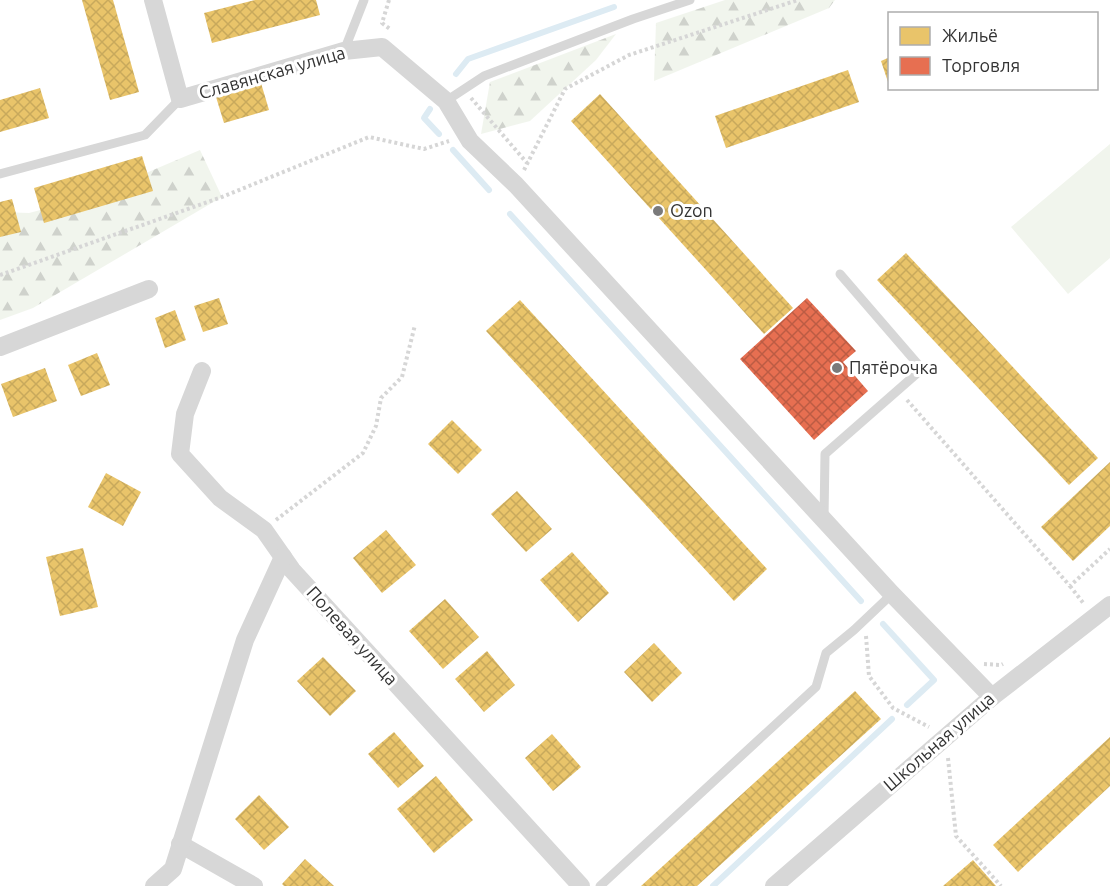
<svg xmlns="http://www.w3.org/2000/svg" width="1110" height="886" font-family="Ubuntu,sans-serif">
  <defs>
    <pattern id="forest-firs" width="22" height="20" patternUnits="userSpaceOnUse" patternTransform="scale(1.5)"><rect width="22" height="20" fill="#f1f5ed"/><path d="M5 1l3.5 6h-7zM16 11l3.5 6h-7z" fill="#cfd2cc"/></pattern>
    <pattern id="homes-cross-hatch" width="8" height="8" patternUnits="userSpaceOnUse" patternTransform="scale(1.5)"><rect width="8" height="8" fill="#e9c46a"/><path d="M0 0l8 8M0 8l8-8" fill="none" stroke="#c8a95c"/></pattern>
    <pattern id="shops-cross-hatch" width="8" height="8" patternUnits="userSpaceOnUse" patternTransform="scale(1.5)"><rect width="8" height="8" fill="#e76f51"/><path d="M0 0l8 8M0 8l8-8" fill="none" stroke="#bc5c44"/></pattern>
  </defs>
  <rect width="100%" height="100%" fill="#fff"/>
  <g fill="url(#forest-firs)">
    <polygon points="725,0 835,0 829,8 654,81 656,23"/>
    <polygon points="616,34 596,60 530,121 481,134 490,82"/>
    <polygon points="200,150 222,197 33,308 0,320 0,212 29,213 90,197"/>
  </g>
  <polygon fill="#f1f5ed" points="1110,144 1110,258 1068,294 1011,227"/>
  <g fill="url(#homes-cross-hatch)">
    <polygon points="82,0 113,0 139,92 110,100"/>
    <polygon points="255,0 316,0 320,15 212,43 204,13"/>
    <polygon points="890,57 890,85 889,85 881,61"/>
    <polygon points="848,70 859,102 726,148 715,116"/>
    <polygon points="261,83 269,110 224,123 216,97"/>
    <polygon points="40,88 49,118 0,132 0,100"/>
    <polygon points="600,94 793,308 764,334 571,121"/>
    <polygon points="142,156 153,191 44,223 34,188"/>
    <polygon points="12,199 21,232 0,237 0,202"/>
    <polygon points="906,253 1098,458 1069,485 877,280"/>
    <polygon points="219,298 228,324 203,332 194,306"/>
    <polygon points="520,300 767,569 734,601 486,331"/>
    <polygon points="175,310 186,340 165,348 155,318"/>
    <polygon points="97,353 110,385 81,396 68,365"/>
    <polygon points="45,368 57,401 13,417 1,384"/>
    <polygon points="452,420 482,450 458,474 428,444"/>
    <polygon points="1110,462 1110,526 1073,561 1041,527"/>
    <polygon points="106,473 141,492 123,526 88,507"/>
    <polygon points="517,491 552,529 526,552 491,514"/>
    <polygon points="386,530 416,565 382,593 353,558"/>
    <polygon points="83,548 98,607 60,616 46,557"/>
    <polygon points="572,552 609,593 578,622 540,580"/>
    <polygon points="445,599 479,637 443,669 409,631"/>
    <polygon points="654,643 682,673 652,702 624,672"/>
    <polygon points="487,651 515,685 484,712 455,679"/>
    <polygon points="323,657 356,691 330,716 297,681"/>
    <polygon points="855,691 881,719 697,886 641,886"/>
    <polygon points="394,732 424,766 398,788 368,754"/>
    <polygon points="552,734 581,767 553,791 525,758"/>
    <polygon points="1110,737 1110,786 1018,872 993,845"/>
    <polygon points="436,776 473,820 434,853 397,809"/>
    <polygon points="259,795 289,827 264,850 235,819"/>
    <polygon points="305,859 334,886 284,886 282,884"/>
    <polygon points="973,860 996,886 943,886"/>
  </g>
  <polygon fill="url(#shops-cross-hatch)" points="807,298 856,351 843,362 868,391 814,440 740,359"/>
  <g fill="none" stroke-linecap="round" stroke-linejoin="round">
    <g stroke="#ddebf3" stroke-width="6">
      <polyline points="456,74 468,59 614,7"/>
      <polyline points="430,109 424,118 439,134"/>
      <polyline points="453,150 489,190"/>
      <polyline points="510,214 861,601"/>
      <polyline points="883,624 934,680 907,705"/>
      <polyline points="713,886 892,719"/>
    </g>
    <g stroke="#d6d6d6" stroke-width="4" stroke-dasharray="3 3" stroke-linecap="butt">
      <polyline points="389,0 382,23 390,29"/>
      <polyline points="471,98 527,163"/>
      <polyline points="524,170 565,89 629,55 798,0"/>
      <polyline points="0,275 222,197 369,137 424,149 449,141"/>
      <polyline points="907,400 1070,586 1110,549"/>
      <polyline points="276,520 363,453 376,426 381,398 402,377 415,325"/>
      <polyline points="1070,586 1084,604"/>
      <polyline points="866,636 869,676 893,708 929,727"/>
      <polyline points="984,664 1001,665 1003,664"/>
      <polyline points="948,758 956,836 1001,886"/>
    </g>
    <g stroke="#d7d7d7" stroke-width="9">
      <polyline points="344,51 364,0"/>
      <polyline points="446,101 484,76 633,19 690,0"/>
      <polyline points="0,174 145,135 180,99"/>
      <polyline points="824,519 825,454 922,369 840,274"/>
      <polyline points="600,886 816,687 826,653 854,630 892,594"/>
    </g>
    <g stroke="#d7d7d7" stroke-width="18">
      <polyline points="153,0 180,99 344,51 382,47 446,101 470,141 516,185 892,594 992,697"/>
      <polyline points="0,347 149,289"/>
      <polyline points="202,371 185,414 180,454 220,498 264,530 292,570 581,886"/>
      <polyline points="180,844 254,886"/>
      <polyline points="154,886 173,869 245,640 283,557"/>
      <polyline points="774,886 992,697 1110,605"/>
    </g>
  </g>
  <g fill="#7a7a7a" stroke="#fff" stroke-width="2">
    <circle cx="658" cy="211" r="6"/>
    <circle cx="837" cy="368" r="6"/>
  </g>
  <g text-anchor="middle" stroke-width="6" stroke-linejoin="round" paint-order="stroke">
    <g font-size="18" fill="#333" stroke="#fff">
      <text transform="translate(272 73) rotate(-16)" y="6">Славянская улица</text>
      <text transform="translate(352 636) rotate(48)" y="6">Полевая улица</text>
      <text transform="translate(939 742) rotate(-41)" y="6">Школьная улица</text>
    </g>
    <g font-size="18" fill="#333" stroke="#fff" text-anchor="start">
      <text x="670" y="217">Ozon</text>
      <text x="849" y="374">Пятёрочка</text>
    </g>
  </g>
  <rect x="888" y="12" width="210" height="78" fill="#ffffff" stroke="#adadad" stroke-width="1.5"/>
  <rect x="900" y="27" width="30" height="18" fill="#e9c46a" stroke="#adadad" stroke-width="1.5"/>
  <text x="942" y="42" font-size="18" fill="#333333">Жильё</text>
  <rect x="900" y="57" width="30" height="18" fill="#e76f51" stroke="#adadad" stroke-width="1.5"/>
  <text x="942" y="72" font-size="18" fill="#333333">Торговля</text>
</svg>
